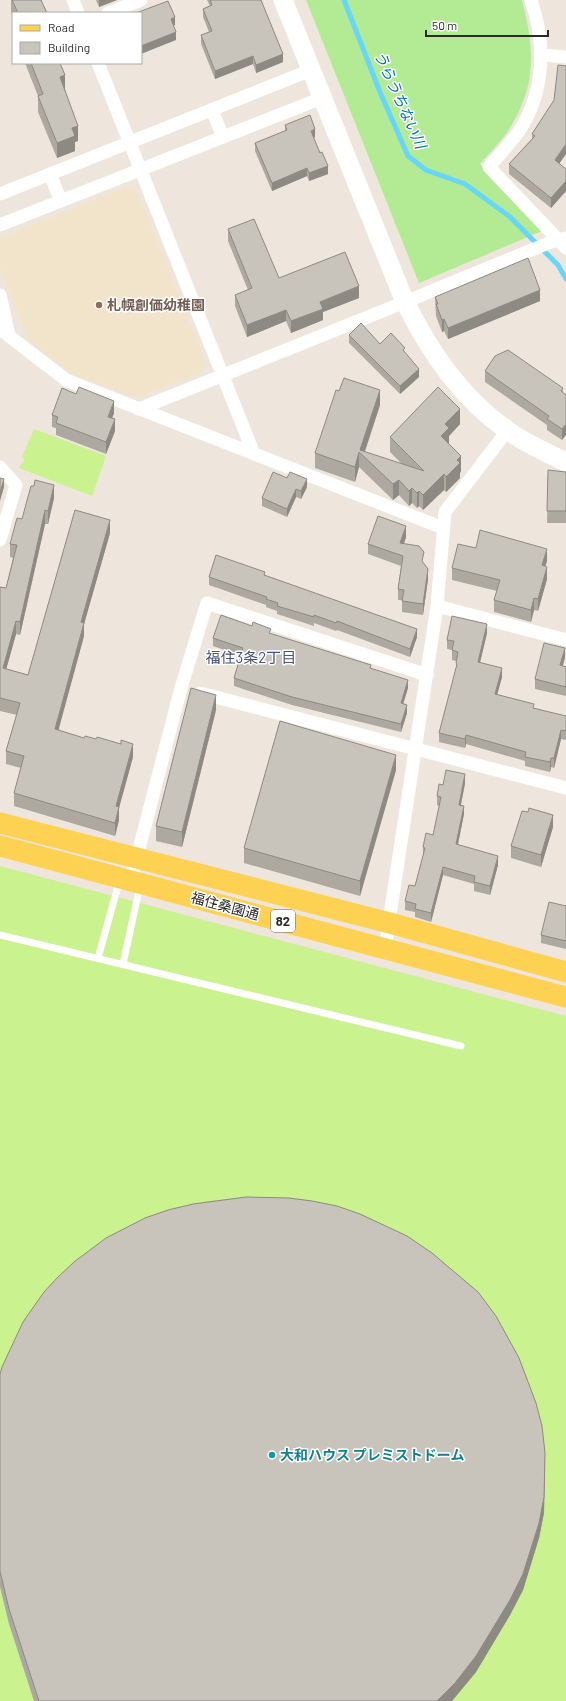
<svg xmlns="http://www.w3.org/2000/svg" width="566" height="1701" font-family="Barlow,'Noto Sans JP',sans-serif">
  <rect width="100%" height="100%" fill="#eee6dc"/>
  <polygon fill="#f1e4ca" points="126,187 137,191 206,362 201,373 137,398 72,374 29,341 0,269 0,238"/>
  <path fill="#b3ea94" d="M306 0H522C535 51 537 85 508 131 500 143 489 153 480 164L542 231 419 283Z"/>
  <g fill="#caf28e">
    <polygon points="34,429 106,456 92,496 19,468 25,459 22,457"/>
    <polygon points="0,866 566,1016 566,1701 0,1701"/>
  </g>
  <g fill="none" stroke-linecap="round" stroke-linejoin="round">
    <polyline stroke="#66d6fa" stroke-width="5" points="344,0 380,92 408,156 426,170 465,184 509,216 558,265 566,279"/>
    <g stroke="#fff" stroke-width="7">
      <polyline points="0,935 461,1046"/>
      <polyline points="98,958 120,879"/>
      <polyline points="123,964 140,886"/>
    </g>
    <g stroke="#fff" stroke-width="13">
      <polyline points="73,0 78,13"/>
      <path d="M531 0C546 43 545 92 519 131 510 144 499 155 489 167L566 248"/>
      <polyline points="108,13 141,0"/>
      <polyline points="542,55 566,57"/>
      <polyline points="98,63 254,454"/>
      <polyline points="212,110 223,137"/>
      <polyline points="50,174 61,201"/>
      <polyline points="0,194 311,70"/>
      <polyline points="0,225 322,98"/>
      <polyline points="0,295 9,336"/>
      <polyline points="0,329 66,380 443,528"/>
      <polyline points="139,409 405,302 551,242 566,238"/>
      <polyline points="0,467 16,485 0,540"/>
      <polyline points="437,606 566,640"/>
      <polyline points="200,693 566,788"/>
      <polyline points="131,880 181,688 207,603 427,675"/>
      <polyline points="385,948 437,606 445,512 507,431"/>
    </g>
    <path stroke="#fff" stroke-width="19" d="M283 0 405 302C430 352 461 398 507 430 524 443 546 452 566 462"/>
    <g stroke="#fdd152" stroke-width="21">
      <polyline points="0,823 390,923 566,972"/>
      <polyline points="0,846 566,997"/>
    </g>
  </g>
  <g fill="#ada9a1">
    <polygon points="11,0 41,0 47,13 13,13 13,17 11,11"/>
    <polygon points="96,0 117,0 99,7"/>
    <polygon points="207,0 261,0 283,62 256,73 253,64 215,79 201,44 201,35 209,32 203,17 203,9 210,6"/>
    <polygon points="25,63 60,63 65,89 78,141 75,142 75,151 57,158 38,112 38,96"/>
    <polygon points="554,100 559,163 566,169 566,191 551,208 509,174 509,164 532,139 532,134"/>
    <polygon points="285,125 315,137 314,138 328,174 309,181 307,176 272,191 255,151 255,143 285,131"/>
    <polygon points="228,229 279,278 359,298 323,312 323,320 291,333 286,321 247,337 235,306 235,295 248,290 228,241"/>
    <polygon points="435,297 540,301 448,339 444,331 442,332 436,316"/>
    <polygon points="349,335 380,344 419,377 400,394 349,343"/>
    <polygon points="485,371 563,388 562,440 547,430 547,425 485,382"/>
    <polygon points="380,405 365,452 402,464 390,452 390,437 460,424 449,436 448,444 461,471 460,473 460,478 446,492 444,490 423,510 419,506 417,508 412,503 409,506 399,495 393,500 359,467 355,482 315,468 315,453"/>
    <polygon points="114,413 112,418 115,431 106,454 56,435 56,428 52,427 52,415"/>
    <polygon points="548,470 566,472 566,523 547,523"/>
    <polygon points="287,478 307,487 301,499 296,497 287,517 262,506 262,498"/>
    <polygon points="54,498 48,524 45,524 20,635 16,634 6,669 28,675 110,533 84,623 84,636 58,730 133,757 119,807 119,820 115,836 14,806 14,793 21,768 6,764 6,751 17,715 0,711 0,587 6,588 13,558 10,557 10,544 22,519"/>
    <polygon points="406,537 404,544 423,563 428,579 423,615 402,612 402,600 398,600 398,589 401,566 368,554 368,544"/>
    <polygon points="476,548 547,561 545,566 547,579 538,611 534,610 531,622 494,612 494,600 497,591 452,580 452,568"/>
    <polygon points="265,575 417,637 410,657 337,630 336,631 314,623 314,626 277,614 277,611 266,607 266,605 209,585 209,577"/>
    <polygon points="487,633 480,662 502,677 497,694 534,709 566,716 566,740 561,739 554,768 551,767 550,772 525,766 525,761 466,744 465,748 439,742 439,733 456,670 456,661 452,660 452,650 447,649 447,640"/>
    <polygon points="271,634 371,668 408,688 403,704 407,713 401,732 292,705 234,686 234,678 241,656 213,646 213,638"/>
    <polygon points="565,657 563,666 566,667 566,696 535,689 535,679"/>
    <polygon points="216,710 182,847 156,841 156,826"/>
    <polygon points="396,770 360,896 244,863 244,848"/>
    <polygon points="465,783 461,805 464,814 458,845 498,865 490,895 474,891 474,884 443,875 431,922 415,917 415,912 405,910 405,901 415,886 423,856 423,847 433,835 439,806 437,805 437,796 443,785"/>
    <polygon points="553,827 541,867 511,858 511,846"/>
    <polygon points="566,906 566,949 541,943 541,935"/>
    <polygon points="0,1374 545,1468 544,1513 539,1538 523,1590 510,1615 476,1672 452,1701 34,1701 9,1624 0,1587"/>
  </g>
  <g fill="#8d8983">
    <polygon points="99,0 117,0 99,7"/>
    <polygon points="175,17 175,25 171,27 171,19"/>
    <polygon points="176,32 176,40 141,54 141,46"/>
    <polygon points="283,54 283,62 256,73 256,65"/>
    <polygon points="253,56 253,64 215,79 215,71"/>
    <polygon points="65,75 65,90 60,77"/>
    <polygon points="78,126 78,141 75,142 75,151 57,158 57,143 72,128"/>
    <polygon points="315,129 315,137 311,139 311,131"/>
    <polygon points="566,144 566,154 555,170 555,160"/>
    <polygon points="328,166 328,174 309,181 309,173"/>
    <polygon points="307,168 307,176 272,191 272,183"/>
    <polygon points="566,181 566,191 551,208 551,198"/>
    <polygon points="359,286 359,298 323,312 323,320 291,333 291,321 320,302"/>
    <polygon points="540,290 540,301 448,339 448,328"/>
    <polygon points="286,310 286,321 247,337 247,325"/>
    <polygon points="444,319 444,331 442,332 442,320"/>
    <polygon points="419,369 419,377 400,394 400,386"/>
    <polygon points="380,390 380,405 363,456 360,450"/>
    <polygon points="114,401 114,413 108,429 108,417"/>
    <polygon points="460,409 460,424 449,436 449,443 441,452 441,436 445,424"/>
    <polygon points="115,419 115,431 106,454 106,442"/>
    <polygon points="566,424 566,435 562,440 562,429"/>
    <polygon points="359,452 359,467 355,482 355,467"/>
    <polygon points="461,456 461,471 460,473 460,478 446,492 446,477 457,460"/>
    <polygon points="444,474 444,490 423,510 423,495"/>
    <polygon points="4,479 4,487 0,501 0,493"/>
    <polygon points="307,479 307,487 301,499 301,491"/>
    <polygon points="399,480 399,495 393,500 393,484"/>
    <polygon points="54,485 54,498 48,524 48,511"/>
    <polygon points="412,488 412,503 409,506 409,491"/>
    <polygon points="296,489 296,497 287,517 287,509"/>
    <polygon points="419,491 419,506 417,508 417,493"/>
    <polygon points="45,510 45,524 20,635 20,622"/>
    <polygon points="110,520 110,533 81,635 81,622"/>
    <polygon points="406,526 406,537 400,554 400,543"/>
    <polygon points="547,549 547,561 542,577 542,565"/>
    <polygon points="547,567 547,579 538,611 538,599"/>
    <polygon points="428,569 428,579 423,615 423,604"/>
    <polygon points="534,598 534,610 531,622 531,610"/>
    <polygon points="16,621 16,634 3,681 3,668"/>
    <polygon points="84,623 84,636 55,743 55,729"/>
    <polygon points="487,624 487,633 478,671 478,662"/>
    <polygon points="417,629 417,637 410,657 410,649"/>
    <polygon points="565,648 565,657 560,675 560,665"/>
    <polygon points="502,668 502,677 495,703 495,694"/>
    <polygon points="408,680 408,688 401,711 401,703"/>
    <polygon points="216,695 216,710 182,847 182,832"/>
    <polygon points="407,705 407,713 401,732 401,724"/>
    <polygon points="561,730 561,739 554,768 554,758"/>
    <polygon points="466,735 466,744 465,748 465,739"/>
    <polygon points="133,744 133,757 116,819 116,806"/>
    <polygon points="396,755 396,770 360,896 360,881"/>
    <polygon points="551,758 551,767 550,772 550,762"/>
    <polygon points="465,774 465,783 459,814 459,805"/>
    <polygon points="464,806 464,814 456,853 456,844"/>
    <polygon points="119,807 119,820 115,836 115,823"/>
    <polygon points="553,815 553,827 541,867 541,855"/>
    <polygon points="498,856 498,865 490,895 490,886"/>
    <polygon points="443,867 443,875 431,922 431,913"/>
    <polygon points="545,1453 544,1513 539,1538 523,1590 510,1615 476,1672 452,1701 437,1701"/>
  </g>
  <g fill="#c9c4bb" stroke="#8d8983">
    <polygon points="12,0 41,0 47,13 18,13"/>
    <polygon points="210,0 261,0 283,54 256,65 253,56 215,71 201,35 212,31 203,9 212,5"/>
    <polygon points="168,1 175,17 171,19 176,32 141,46 141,13 136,13"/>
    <polygon points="31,63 60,63 65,75 60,77 78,126 72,128 75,136 57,143 38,96 43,94"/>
    <polygon points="558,65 566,66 566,144 555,160 566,169 566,181 551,198 509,164 535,136 532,134 554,100"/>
    <polygon points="310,115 315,129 311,131 320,153 322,152 328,166 309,173 307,168 272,183 255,143 287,130 285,125"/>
    <polygon points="254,219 279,278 345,252 359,286 320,302 323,309 291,321 286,310 247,325 235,295 252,288 228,229"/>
    <polygon points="528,258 540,290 448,328 444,319 442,320 436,304 438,304 435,297"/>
    <polygon points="361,323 380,344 391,333 405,348 403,350 419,369 400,386 349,335"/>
    <polygon points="508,350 563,388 561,391 566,395 566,424 562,429 547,419 549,416 485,371 495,356"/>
    <polygon points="344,378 380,390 360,450 424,471 390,437 438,387 460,409 445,424 449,428 441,436 461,456 457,460 460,463 446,477 444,474 423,495 419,491 417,493 412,488 409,491 399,480 393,484 359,452 355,467 315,453 336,390 339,391"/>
    <polygon points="79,387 114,401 108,417 115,419 106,442 56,423 58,417 52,415 62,388 76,394"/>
    <polygon points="548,470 566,472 566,511 547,511"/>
    <polygon points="273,472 287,478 290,472 307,479 301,491 296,489 287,509 262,498"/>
    <polygon points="0,478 4,479 0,493"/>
    <polygon points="35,480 54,485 48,511 45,510 20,622 16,621 3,668 28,675 75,510 110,520 81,622 84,623 55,729 84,738 85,736 96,739 97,737 121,744 121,740 133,744 116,806 119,807 115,823 14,793 24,756 6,751 20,703 0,698 0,587 6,588 17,545 10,544 17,518 22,519 31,486 34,486"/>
    <polygon points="378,516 406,526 400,543 419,546 424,552 422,561 428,569 423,604 402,601 404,590 398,589 403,556 368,544"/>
    <polygon points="480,530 547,549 542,565 547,567 538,599 534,598 531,610 494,600 500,580 452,568 458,544 476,548"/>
    <polygon points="216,555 265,572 264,575 417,629 410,649 337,621 336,623 314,615 314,617 277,606 278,603 266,599 267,597 209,577"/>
    <polygon points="221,615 252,626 253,622 271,629 269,633 371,665 370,668 408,680 401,703 407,705 401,724 292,697 234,678 243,648 213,638"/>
    <polygon points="452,616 487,624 478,662 502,668 495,694 534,704 533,708 566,716 566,731 561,730 554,758 551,758 550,762 525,757 526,752 466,735 465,739 439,733 457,664 456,663 458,652 452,650 454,641 447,640"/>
    <polygon points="544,643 565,648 560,665 566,667 566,687 535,679"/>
    <polygon points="191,688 216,695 182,832 156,826"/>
    <polygon points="280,721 396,755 360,881 244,848"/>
    <polygon points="446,770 465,774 459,805 464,806 456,844 498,856 490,886 474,882 475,876 443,867 431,913 415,909 416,904 405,901 409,885 415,886 425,848 423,847 426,833 433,835 441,797 437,796 439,784 443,785"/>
    <polygon points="529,808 553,815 541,855 511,846 522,811 528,812"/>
    <polygon points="549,902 566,906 566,941 541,935"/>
    <polygon points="246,1197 289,1198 312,1201 337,1206 360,1214 407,1236 432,1253 478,1292 496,1316 519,1358 536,1403 542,1426 545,1453 544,1497 539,1523 523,1574 510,1600 476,1656 455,1683 437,1701 39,1701 9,1609 0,1571 0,1374 2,1367 23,1322 44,1292 57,1278 74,1262 106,1238 145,1218 168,1210 193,1204"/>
  </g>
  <circle fill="#8d6e63" stroke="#fff" stroke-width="1.5" cx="99" cy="305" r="4"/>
  <circle fill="#0f9aa8" stroke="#fff" stroke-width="1.5" cx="272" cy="1455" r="4"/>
  <g text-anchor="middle" stroke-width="3" stroke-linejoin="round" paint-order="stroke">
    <rect fill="#fff" stroke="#6b6b6b" stroke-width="1" x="271" y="910" width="24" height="22" rx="3"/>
    <g font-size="13" font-weight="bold" fill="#2b2b2b">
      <text x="283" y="926">82</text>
    </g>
    <g font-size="14" font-weight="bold" fill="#785e54" stroke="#fff" text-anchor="start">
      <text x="107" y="310">札幌創価幼稚園</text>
    </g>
    <g font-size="14" fill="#2b2b2b" stroke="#fff">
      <text transform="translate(225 906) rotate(15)" y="5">福住桑園通</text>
    </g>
    <g font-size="14" font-weight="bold" fill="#0d838f" stroke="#fff" text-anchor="start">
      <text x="280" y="1460">大和ハウス プレミストドーム</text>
    </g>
    <g font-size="15" font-style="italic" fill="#0174aa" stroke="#fff">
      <text transform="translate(400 100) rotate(66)" y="5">うらうちない川</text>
    </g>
    <g font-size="15" fill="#475381" stroke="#fff">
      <text x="251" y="663">福住3条2丁目</text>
    </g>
  </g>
  <rect x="12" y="12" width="130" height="52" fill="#ffffff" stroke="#aaaaaa"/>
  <rect x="20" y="25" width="20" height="6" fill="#fdd152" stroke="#aaaaaa"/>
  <text x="48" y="32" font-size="12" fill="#2b2b2b">Road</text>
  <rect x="20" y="42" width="20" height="12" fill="#c9c4bb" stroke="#aaaaaa"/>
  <text x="48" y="52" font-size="12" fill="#2b2b2b">Building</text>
  <path d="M426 30v6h122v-6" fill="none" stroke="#2b2b2b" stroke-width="2"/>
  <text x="432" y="30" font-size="12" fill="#2b2b2b" stroke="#ffffff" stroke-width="3" paint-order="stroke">50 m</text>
</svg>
